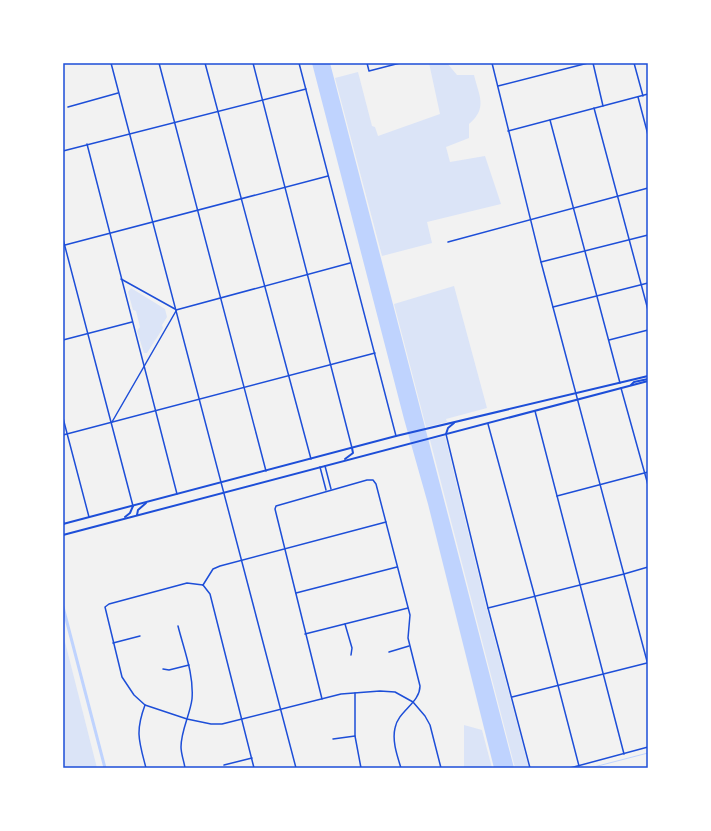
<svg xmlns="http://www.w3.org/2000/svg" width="711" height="831" font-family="Roboto,sans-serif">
  <rect width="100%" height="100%" fill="#f2f2f2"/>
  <g fill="#dbe4f7">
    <path d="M429 63H447L457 75H474C479 96 488 108 469 124V138L446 147 450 162 485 156 501 204 427 222 432 243 382 256 335 78 358 72 372 126 375 127 378 136 440 114Z"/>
    <polygon points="454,286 487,408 446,419 447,422 426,427 394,304"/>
    <polygon points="131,288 165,309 167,317 162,325 163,328 147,353 144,353 137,331 140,327 136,311 133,310 128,292"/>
    <polygon points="445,436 487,610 529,768 515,768 430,440"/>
    <polygon points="63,634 97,768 63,768"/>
    <polygon points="464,725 482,730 492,768 464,768"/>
  </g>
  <polygon fill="#bfd3fe" points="312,63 330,63 514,768 494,768 428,504 404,419"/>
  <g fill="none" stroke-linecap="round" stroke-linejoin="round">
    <polyline stroke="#bfd3fe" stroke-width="1" points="590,768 648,753"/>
    <polyline stroke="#bfd3fe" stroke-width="3" points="63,607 105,768"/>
    <g stroke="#1d4ed8" stroke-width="1.5">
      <polyline points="159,63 266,471"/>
      <polyline points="205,63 311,459"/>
      <polyline points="253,63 352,448"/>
      <polyline points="299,63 396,436"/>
      <polyline points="367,63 369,71 400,63"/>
      <polyline points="593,63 603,106"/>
      <polyline points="634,63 643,96"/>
      <polyline points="498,86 588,63"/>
      <polyline points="638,97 648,135"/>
      <polyline points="68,107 118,93"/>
      <polyline points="594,108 648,310"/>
      <polyline points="550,120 620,383"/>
      <polyline points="508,131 648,94"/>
      <polyline points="87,144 177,494"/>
      <polyline points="63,151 306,89"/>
      <polyline points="63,239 133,506"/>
      <polyline points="448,242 648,188"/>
      <polyline points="65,245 328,176"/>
      <polyline points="541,262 648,235"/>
      <polyline points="121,279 175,309"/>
      <polyline points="553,307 648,283"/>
      <polyline points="176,310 350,263"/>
      <polyline points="63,340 132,322"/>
      <polyline points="609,340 648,330"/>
      <polyline points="621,388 648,485"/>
      <polyline points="535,411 624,754"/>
      <polyline points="63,418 89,517"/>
      <polyline points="112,422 176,311"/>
      <polyline points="488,424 535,597 579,766"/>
      <polyline points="446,434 488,608 530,768"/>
      <polyline points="63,435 375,353"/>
      <polyline points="325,466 331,489"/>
      <polyline points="320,467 326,490"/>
      <polyline points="557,496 648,472"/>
      <polyline points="63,519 64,524"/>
      <polyline points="203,585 187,583 109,604 105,607 122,677 134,695 145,705 187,719 211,724 222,724 341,694 380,691 395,692 413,702 425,716 430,725 441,768"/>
      <polyline points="203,585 213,569 220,566 386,522"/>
      <polyline points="203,585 210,594 254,768"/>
      <polyline points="296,593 397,567"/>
      <polyline points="488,608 624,574"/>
      <polyline points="345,624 352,648 351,655"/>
      <path d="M178 626C184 650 194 674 192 699 190 715 181 730 181 747 181 754 184 761 185 768"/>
      <polyline points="305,634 408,608"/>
      <polyline points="113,643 140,636"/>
      <polyline points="389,652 409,646"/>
      <polyline points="163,669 169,670 189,665"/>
      <polyline points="355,693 355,736 361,768"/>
      <polyline points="512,697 647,663"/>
      <path d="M322 699 275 509 276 506 367 480H373L376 484 410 615 408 638 420 686C420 703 398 711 395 728 392 741 397 755 401 768"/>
      <path d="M145 705C135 732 139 741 146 768"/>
      <polyline points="333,739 355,736"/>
      <polyline points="224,765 252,758"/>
      <polyline points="570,768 648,747"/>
    </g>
    <g stroke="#1d4ed8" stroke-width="1.5">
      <polyline points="111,63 296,768"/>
      <polyline points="492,63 541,262 648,665"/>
      <polyline points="624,574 648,567"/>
    </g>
    <g stroke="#1d4ed8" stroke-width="2">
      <polyline points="631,385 634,382 648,379"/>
      <polyline points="446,434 448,428 454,423"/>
      <polyline points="345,459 353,453 352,448"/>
      <polyline points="137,515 138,510 146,503"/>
      <polyline points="125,517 130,513 133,506"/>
      <polyline points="63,524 396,436 648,376"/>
      <polyline points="63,535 648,381"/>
    </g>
  </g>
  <rect width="711" height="831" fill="none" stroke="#ffffff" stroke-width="128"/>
  <rect x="64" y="64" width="583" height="703" fill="none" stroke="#1d4ed8" stroke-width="1.5"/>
</svg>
